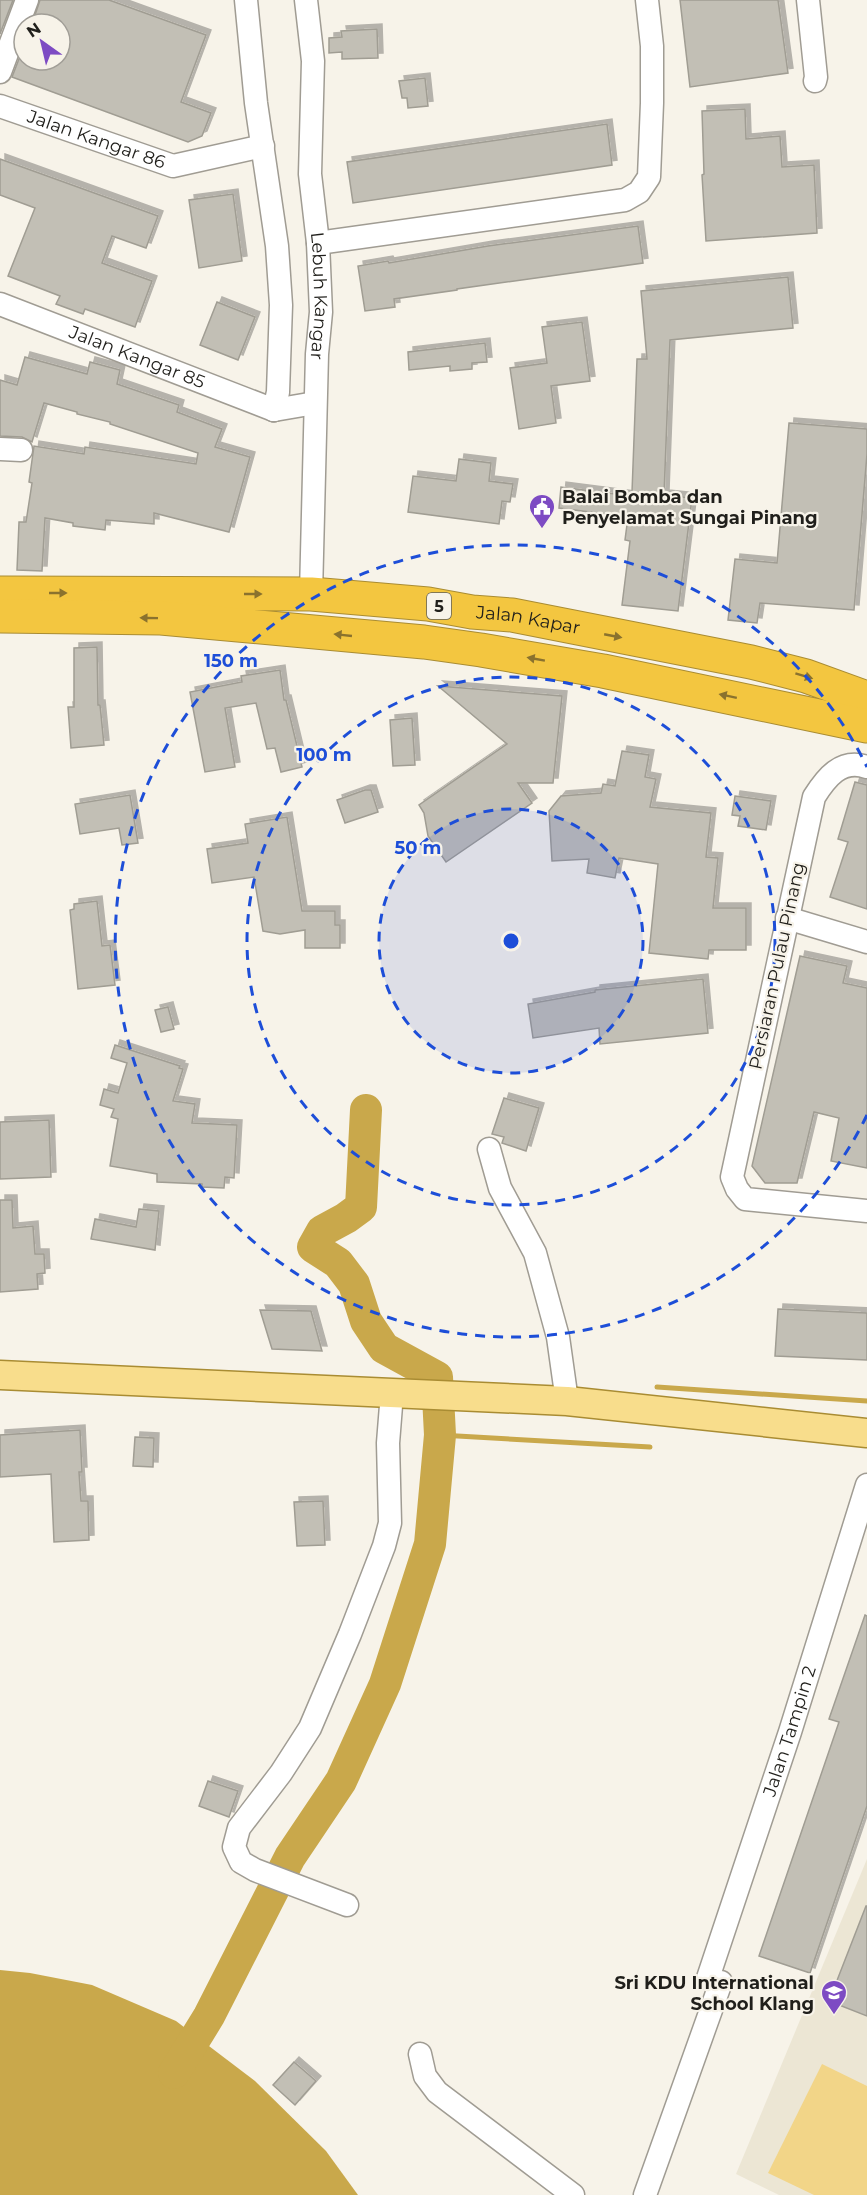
<svg xmlns="http://www.w3.org/2000/svg" width="867" height="2195" font-family="Montserrat,sans-serif">
  <defs>
    <filter id="shadow"><feDropShadow dx="5" dy="-5" stdDeviation="0" flood-color="#0004"/></filter>
  </defs>
  <rect width="100%" height="100%" fill="#f7f3e9"/>
  <polygon fill="#ece6d4" points="867,1859 867,2195 779,2195 736,2174"/>
  <polygon fill="#f2d588" points="822,2064 867,2086 867,2195 814,2195 768,2173"/>
  <polygon fill="#c9a84b" points="0,1970 30,1973 92,1985 176,2021 255,2081 326,2151 358,2195 0,2195"/>
  <g fill="none" stroke-linecap="round" stroke-linejoin="round">
    <g stroke="#c9a84b" stroke-width="5">
      <polyline points="657,1387 867,1401"/>
      <polyline points="440,1435 650,1447"/>
    </g>
    <polyline stroke="#c9a84b" stroke-width="32" points="174,2073 209,2016 290,1857 341,1781 385,1684 430,1544 440,1435 437,1377 384,1348 366,1321 354,1284 338,1263 313,1247 322,1231 346,1218 361,1207 366,1110"/>
  </g>
  <g fill="#c2bfb5" stroke="#a09d93" stroke-width="1.5" filter="url(#shadow)">
    <polygon points="0,0 13,0 0,34"/>
    <polygon points="40,0 109,0 206,35 181,102 211,113 202,136 188,142 12,77 24,46 24,60 60,60 60,24 32,24"/>
    <polygon points="680,0 778,0 788,73 690,87"/>
    <polygon points="377,29 378,58 342,59 342,52 329,53 329,38 342,37 341,31"/>
    <polygon points="425,78 428,106 408,108 407,98 402,98 399,81"/>
    <polygon points="745,109 746,139 780,136 782,167 814,165 817,233 706,241 702,175 704,174 702,111"/>
    <polygon points="607,124 612,165 353,203 347,162"/>
    <polygon points="0,159 158,216 146,248 112,236 102,263 152,281 135,327 85,309 83,314 56,304 60,296 8,276 35,208 0,195"/>
    <polygon points="233,194 242,261 199,268 189,200"/>
    <polygon points="638,226 643,263 457,289 457,290 394,299 395,307 365,311 358,266 388,261 389,263 488,246"/>
    <polygon points="788,277 793,328 670,340 664,495 692,498 678,611 622,605 630,541 625,540 628,517 559,508 561,487 630,496 632,492 637,359 647,359 641,291"/>
    <polygon points="217,302 255,317 238,360 200,345"/>
    <polygon points="582,322 590,381 551,386 556,423 519,429 510,368 547,363 542,327"/>
    <polygon points="485,343 487,362 472,363 472,369 450,371 450,366 409,370 408,352"/>
    <polygon points="25,357 87,374 90,362 120,370 117,384 179,405 177,412 222,429 215,447 250,457 229,532 154,513 154,524 106,520 105,530 73,526 73,523 45,518 42,571 17,570 19,522 26,522 32,483 29,482 34,446 84,454 85,447 196,464 198,453 110,424 110,422 77,414 77,412 44,403 32,442 22,437 0,436 0,380 17,385"/>
    <polygon points="789,423 867,429 867,454 854,610 760,603 757,623 728,620 735,559 777,563"/>
    <polygon points="459,459 491,463 489,481 513,484 510,502 502,501 499,524 408,512 413,476 456,481"/>
    <polygon points="97,647 98,705 100,705 104,745 71,748 68,707 74,707 74,648"/>
    <polygon points="280,670 284,700 286,700 302,767 281,772 275,748 267,749 256,703 225,708 235,767 205,772 190,692 242,682 241,676"/>
    <polygon points="438,686 562,696 553,783 518,783 532,803 446,862 428,836 424,813 419,805 507,744"/>
    <polygon points="412,718 415,765 393,766 390,720"/>
    <polygon points="622,751 649,755 645,777 656,779 650,807 711,813 706,857 718,858 713,908 746,908 746,950 709,950 708,959 649,953 658,864 619,858 615,878 587,873 589,859 552,861 549,811 561,796 601,793 603,784 615,786"/>
    <polygon points="855,782 867,785 867,909 830,897 848,842 838,839"/>
    <polygon points="365,790 371,790 378,812 345,823 337,800"/>
    <polygon points="130,795 138,843 122,845 119,828 80,834 75,804"/>
    <polygon points="735,796 771,801 766,830 738,826 740,816 732,815"/>
    <polygon points="287,817 302,911 335,911 335,925 340,925 340,948 305,948 305,930 280,934 263,931 254,877 212,883 207,849 248,843 245,824"/>
    <polygon points="97,901 102,946 110,945 115,985 78,989 70,910 74,909 74,904"/>
    <polygon points="800,956 847,966 843,983 867,988 867,1168 831,1161 839,1118 814,1112 797,1183 765,1183 752,1166"/>
    <polygon points="703,979 708,1033 600,1044 599,1028 533,1038 528,1004 595,992 595,990"/>
    <polygon points="168,1007 174,1029 161,1032 155,1010"/>
    <polygon points="115,1045 180,1066 179,1068 183,1069 173,1101 195,1104 192,1123 237,1125 234,1178 225,1177 224,1188 202,1187 202,1184 157,1182 157,1174 110,1166 118,1119 111,1117 114,1109 100,1105 104,1089 118,1093 127,1063 111,1058"/>
    <polygon points="504,1098 539,1108 526,1151 502,1143 504,1137 492,1134"/>
    <polygon points="49,1120 51,1177 0,1179 0,1122"/>
    <polygon points="0,1200 12,1200 13,1228 33,1226 35,1254 44,1254 45,1273 37,1274 38,1289 0,1292"/>
    <polygon points="139,1209 159,1211 155,1250 91,1239 95,1219 136,1227"/>
    <polygon points="778,1309 867,1313 867,1360 775,1356"/>
    <polygon points="260,1310 311,1311 322,1351 272,1349"/>
    <polygon points="80,1430 82,1472 79,1472 81,1501 88,1501 89,1540 54,1542 51,1474 0,1477 0,1435"/>
    <polygon points="135,1437 154,1438 153,1467 133,1466"/>
    <polygon points="323,1501 325,1545 297,1546 294,1502"/>
    <polygon points="865,1615 867,1616 867,1806 810,1973 759,1956 839,1722 829,1719"/>
    <polygon points="208,1781 238,1791 229,1817 199,1806"/>
    <polygon points="866,1906 867,1906 867,2016 829,2001"/>
    <polygon points="294,2062 316,2081 295,2105 273,2085"/>
  </g>
  <g fill="none" stroke-linecap="round" stroke-linejoin="round">
    <defs>
      <g id="minor">
        <polyline points="246,0 256,103 277,246 281,305 278,392 274,410"/>
        <path id="s1" d="M306 0 313 61 310 174 318 243 321 312 317 354 311 594"/>
        <polyline points="808,0 816,77 815,81"/>
        <polyline points="0,72 27,0"/>
        <path id="s2" d="M0 106 173 166 263 146"/>
        <polyline points="318,243 625,200 639,192 649,177 652,103 652,46 647,0"/>
        <path id="s3" d="M0 304 274 410"/>
        <polyline points="274,410 315,403"/>
        <polyline points="0,449 21,450"/>
        <path d="M867 767C841 758 826 778 814 797L732 1177 737 1189 745 1199 867 1211"/>
        <polyline points="787,918 867,942"/>
        <polyline points="489,1149 500,1188 535,1253 558,1337 567,1401"/>
        <polyline points="347,1905 255,1870 241,1862 234,1847 239,1828 281,1773 310,1728 350,1634 384,1546 390,1523 388,1443 392,1393"/>
        <path id="s4" d="M708 1978 790 1732 867 1485"/>
        <polyline points="420,2054 425,2076 437,2092 573,2195"/>
        <polyline points="645,2195 721,1982"/>
      </g>
      <polyline id="major" points="0,1375 567,1401 867,1433"/>
      <g id="highway">
        <path id="s5" d="M0 593 311 594 428 604 472 612 512 615 751 662 806 676 867 698"/>
        <polyline points="0,616 161,618 424,642 481,650 603,671 867,726"/>
      </g>
    </defs>
    <use href="#minor" stroke="#a09c93" stroke-width="25"/>
    <use href="#major" stroke="#a98c33" stroke-width="31"/>
    <use href="#highway" stroke="#a98c33" stroke-width="35"/>
    <use href="#minor" stroke="#fff" stroke-width="22"/>
    <use href="#major" stroke="#f8dd8c" stroke-width="28"/>
    <use href="#highway" stroke="#f3c640" stroke-width="33"/>
  </g>
  <defs><path id="oneway-solid" d="M-6-.8H1V-3.2L6.5 0L1 3.2V.8H-6Z" transform="scale(1.5)"/></defs>
  <g fill="#8a722e">
    <use href="#oneway-solid" transform="translate(58 593)"/>
    <use href="#oneway-solid" transform="translate(253 594)"/>
    <use href="#oneway-solid" transform="translate(149 618) rotate(-179)"/>
    <use href="#oneway-solid" transform="translate(343 635) rotate(-174)"/>
    <use href="#oneway-solid" transform="translate(613 636) rotate(11)"/>
    <use href="#oneway-solid" transform="translate(536 659) rotate(-170)"/>
    <use href="#oneway-solid" transform="translate(804 676) rotate(17)"/>
    <use href="#oneway-solid" transform="translate(728 696) rotate(-168)"/>
  </g>
  <circle cx="511" cy="941" r="132" fill="#1d4ed8" fill-opacity=".12"/>
  <g fill="none" stroke="#1d4ed8" stroke-width="3" stroke-dasharray="10 8">
    <circle cx="511" cy="941" r="132"/>
    <circle cx="511" cy="941" r="264"/>
    <path d="M867 1115A396 396 0 1 1 867 767"/>
  </g>
  <defs>
    <symbol id="civic-pin" viewBox="-11 -11 22 30"><path d="M0 17L-7.5 6A9.5 9.5 0 1 1 7.5 6Z" fill="#7d4bc3" stroke="#f7f3e9"/><path d="M-.6-6.5H3V-4.5H.6V-3L4-1V1h2V6H-6V1h2V-1L-.6-3ZM-1.2 2.5V6h2.4V2.5Z" fill="#fff"/></symbol>
    <symbol id="school-pin" viewBox="-11 -11 22 30"><path d="M0 17L-7.5 6A9.5 9.5 0 1 1 7.5 6Z" fill="#7d4bc3" stroke="#f7f3e9"/><path d="M0-5L7-2L0 1L-7-2ZM-4 1L0 2.5L4 1V4Q0 6-4 4Z" fill="#fff"/></symbol>
  </defs>
  <g fill-rule="evenodd">
    <use href="#civic-pin" x="527" y="492" width="30" height="40"/>
    <use href="#school-pin" x="819" y="1978" width="30" height="40"/>
  </g>
  <g text-anchor="middle" stroke-width="4.5" stroke-linejoin="round" paint-order="stroke">
    <rect fill="#f7f3e9" stroke="#605f59" stroke-width="1.5" x="427" y="593" width="24" height="26" rx="4.5"/>
    <g font-size="16" font-weight="bold" fill="#201f1b">
      <text x="439" y="612">5</text>
    </g>
    <g font-size="18" fill="#201f1b" stroke="#f7f3e9">
      <text dy="6" stroke="none"><textPath href="#s2" startOffset="102">Jalan Kangar 86</textPath></text>
      <text dy="6" stroke="none"><textPath href="#s1" startOffset="297">Lebuh Kangar</textPath></text>
      <text dy="6" stroke="none"><textPath href="#s3" startOffset="147">Jalan Kangar 85</textPath></text>
      <text dy="6" stroke="none"><textPath href="#s5" startOffset="530">Jalan Kapar</textPath></text>
      <text transform="translate(777 966) rotate(-78)" y="6">Persiaran Pulau Pinang</text>
      <text dy="6" stroke="none"><textPath href="#s4" startOffset="260">Jalan Tampin 2</textPath></text>
    </g>
    <g font-size="18" font-weight="bold" fill="#201f1b" stroke="#f7f3e9" text-anchor="start">
      <text x="562" y="503">Balai Bomba dan<tspan x="562" dy="21">Penyelamat Sungai Pinang</tspan></text>
      <text x="814" y="1989" text-anchor="end">Sri KDU International<tspan x="814" dy="21">School Klang</tspan></text>
    </g>
  </g>
  <circle cx="511" cy="941" r="9" fill="#1d4ed8" stroke="#f7f3e9" stroke-width="3"/>
  <g font-size="18" text-anchor="middle" font-weight="bold" fill="#1d4ed8" stroke="#f7f3e9" stroke-width="4.5" stroke-linejoin="round" paint-order="stroke">
    <text x="231" y="667">150 m</text>
    <text x="324" y="761">100 m</text>
    <text x="418" y="854">50 m</text>
  </g>
  <g transform="translate(42 42) rotate(326)"><circle r="28" fill="#f7f3e9" stroke="#a19e97" stroke-width="1.5"/>
  <path d="M0-4.5L10 22L0 15L-10 22Z" fill="#7d4bc3"/>
  <text y="-9" font-size="16" font-weight="bold" text-anchor="middle" fill="#201f1b">N</text>
  </g>
</svg>
